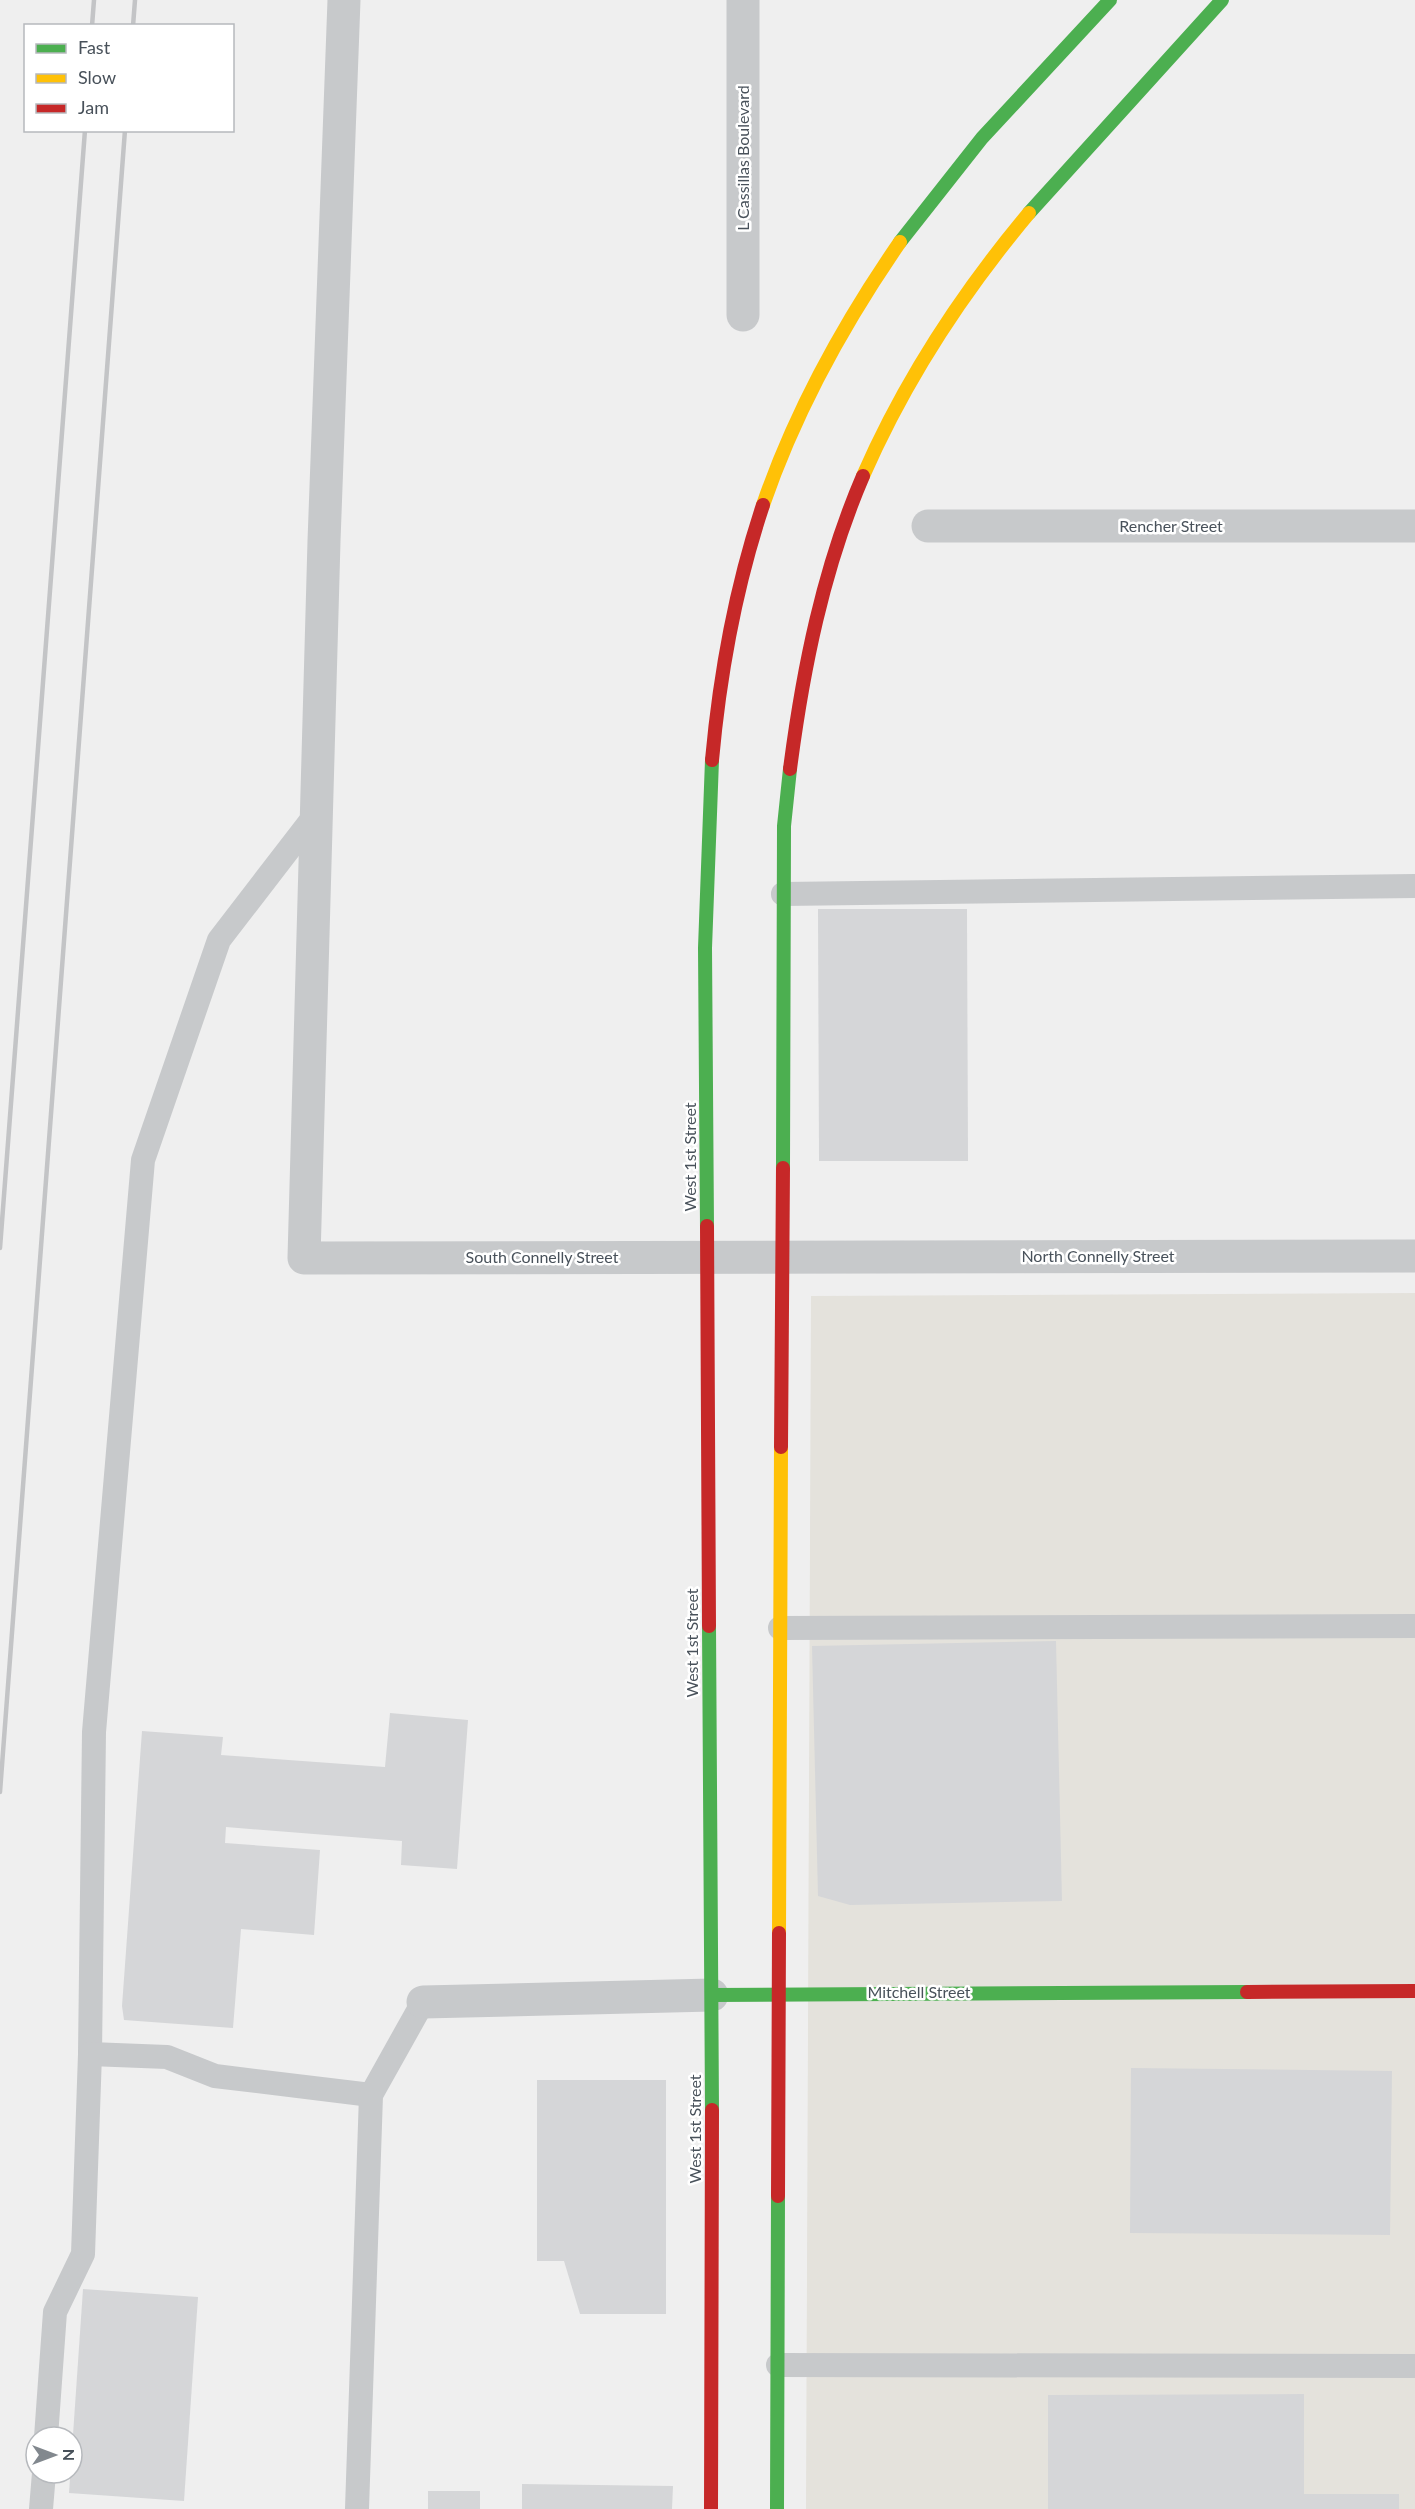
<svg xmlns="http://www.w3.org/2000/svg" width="1415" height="2509" font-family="Lato,sans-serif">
  <rect width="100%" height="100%" fill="#efefef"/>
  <polygon fill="#e4e2dc" points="1415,1293 1415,2509 806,2509 811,1296"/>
  <g fill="#d5d6d8">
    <polygon points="818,909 967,909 968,1161 819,1161"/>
    <polygon points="1056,1641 1062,1901 850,1905 818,1896 812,1646"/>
    <polygon points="390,1713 468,1720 457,1869 401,1865 402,1841 226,1827 225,1843 320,1850 314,1935 241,1929 233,2028 124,2020 122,2006 142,1731 223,1737 221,1755 385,1767"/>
    <polygon points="1131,2068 1392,2071 1390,2235 1130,2233"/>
    <polygon points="537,2080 666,2080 666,2314 580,2314 564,2261 537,2261"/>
    <polygon points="83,2289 198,2297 184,2501 69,2493"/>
    <polygon points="1304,2394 1304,2494 1399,2494 1399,2509 1048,2509 1048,2395"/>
    <polygon points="522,2484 673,2486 672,2509 522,2509"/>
    <rect x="428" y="2491" width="52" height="18"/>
  </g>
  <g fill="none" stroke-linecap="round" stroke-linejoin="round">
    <g stroke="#c7c9cb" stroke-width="24">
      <polyline points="783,894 1415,886"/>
      <polyline points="780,1628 1415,1626"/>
      <polyline points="90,2054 94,1732 143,1160 219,940 316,814"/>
      <polyline points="778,2365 1415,2366"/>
      <polyline points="46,2437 55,2312 83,2254 90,2054 167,2057 215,2076 371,2095"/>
      <polyline points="41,2509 44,2473"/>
      <polyline points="357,2509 371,2095 423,2002"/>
    </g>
    <g stroke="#c7c9cb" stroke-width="33">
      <polyline points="344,0 324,541 304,1258 1415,1256"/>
      <polyline points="743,0 743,315"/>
      <polyline points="928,526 1415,526"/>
      <polyline points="423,2002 712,1995"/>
    </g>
    <g stroke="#4caf50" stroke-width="14">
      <polyline points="1029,213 1222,0"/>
      <polyline points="900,242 982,138 1110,0"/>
      <polyline points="783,1168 784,826 790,769"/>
      <polyline points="707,1226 705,948 712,760"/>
      <polyline points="709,1626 712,2110"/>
      <polyline points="712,1995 1247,1992"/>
      <polyline points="777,2509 778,2196"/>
    </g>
    <g stroke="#ffc107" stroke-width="14">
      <path d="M863 476C905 380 962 293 1029 213"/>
      <path d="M763 505C795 412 844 323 900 242"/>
      <polyline points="779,1933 781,1447"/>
    </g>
    <g stroke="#c62828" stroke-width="14">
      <path d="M712 760C720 672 735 589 763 505"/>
      <path d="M790 769C803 669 823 569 863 476"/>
      <polyline points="707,1226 709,1626"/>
      <polyline points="781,1447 783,1168"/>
      <polyline points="1247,1992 1415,1991"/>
      <polyline points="778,2196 779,1933"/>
      <polyline points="711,2509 712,2110"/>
    </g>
    <g stroke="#c3c4c6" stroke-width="4.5">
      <polyline points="92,26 94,0"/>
      <polyline points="133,26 135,0"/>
      <polyline points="0,1248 85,130"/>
      <polyline points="0,1792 125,130"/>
    </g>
  </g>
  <g text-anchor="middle" stroke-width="5" stroke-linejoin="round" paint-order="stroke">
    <g font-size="16" fill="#48515a" stroke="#fff">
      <text transform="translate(743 158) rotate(-90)" y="6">L Cassillas Boulevard</text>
      <text x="1171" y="532">Rencher Street</text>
      <text transform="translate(690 1157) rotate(-90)" y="6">West 1st Street</text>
      <text x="1098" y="1262">North Connelly Street</text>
      <text x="542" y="1263">South Connelly Street</text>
      <text transform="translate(692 1643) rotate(-90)" y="6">West 1st Street</text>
      <text x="919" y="1998">Mitchell Street</text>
      <text transform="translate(695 2129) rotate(-90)" y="6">West 1st Street</text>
    </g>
  </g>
  <rect x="24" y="24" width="210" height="108" fill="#ffffff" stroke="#b6b9bd" stroke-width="1.5"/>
  <rect x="36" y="44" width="30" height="9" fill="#4caf50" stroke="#b6b9bd" stroke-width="1.5"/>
  <text x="78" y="54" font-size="18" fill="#48515a">Fast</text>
  <rect x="36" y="74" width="30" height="9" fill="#ffc107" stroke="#b6b9bd" stroke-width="1.5"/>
  <text x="78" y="84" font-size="18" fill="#48515a">Slow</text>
  <rect x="36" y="104" width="30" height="9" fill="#c62828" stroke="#b6b9bd" stroke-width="1.5"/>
  <text x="78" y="114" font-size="18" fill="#48515a">Jam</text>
  <g transform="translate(54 2455) rotate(90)"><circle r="28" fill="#ffffff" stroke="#b6b9bd" stroke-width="1.5"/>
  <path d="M0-4.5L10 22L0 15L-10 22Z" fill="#82888e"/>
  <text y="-9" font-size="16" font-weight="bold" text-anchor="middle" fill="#48515a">N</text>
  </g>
</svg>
